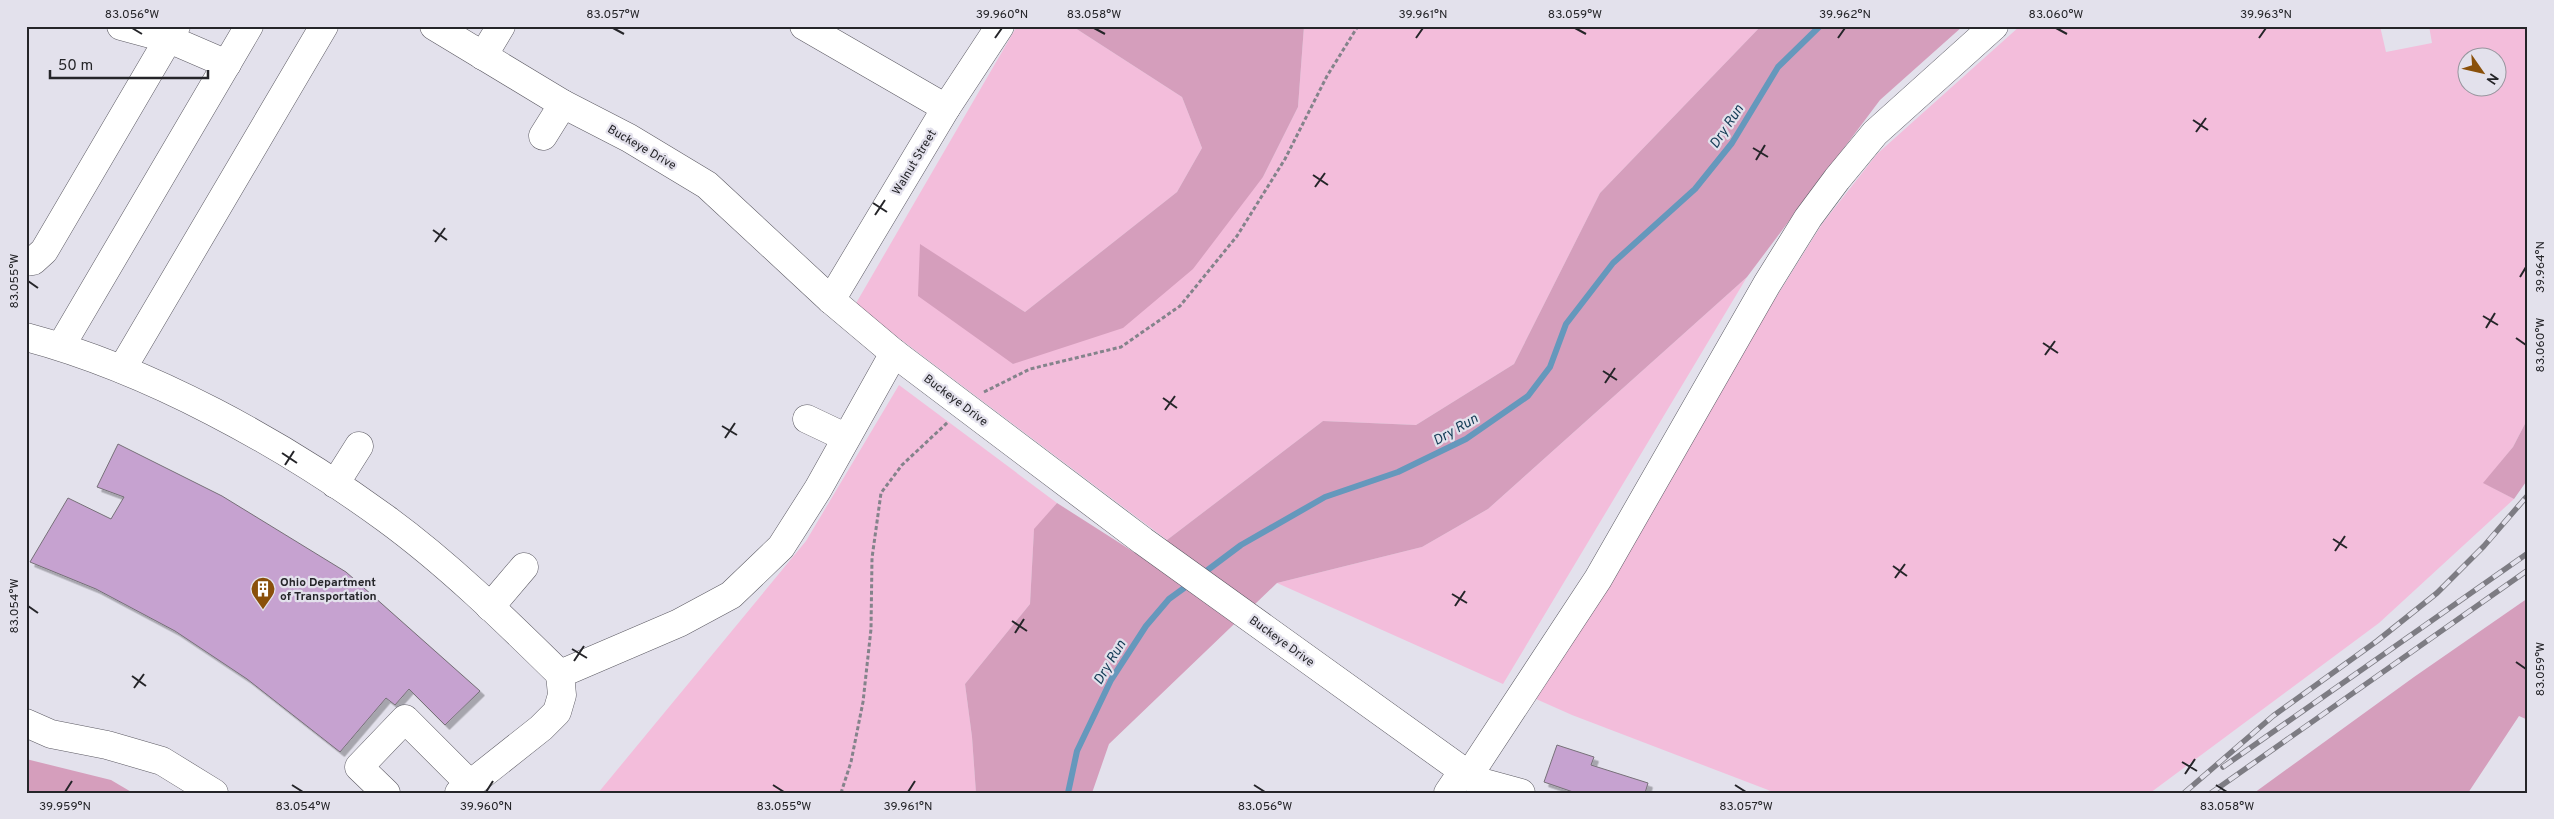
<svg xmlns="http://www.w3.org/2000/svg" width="2554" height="819" font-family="Overpass,sans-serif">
  <defs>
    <filter id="shadow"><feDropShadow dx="4.5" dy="4.5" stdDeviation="0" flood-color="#0004"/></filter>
  </defs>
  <rect width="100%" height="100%" fill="#e3e1ec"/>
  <g fill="#f3bddb" fill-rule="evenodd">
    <polygon points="1017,26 1072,26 1182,97 1202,148 1177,192 1025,312 920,245 1013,364 1263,177 1298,107 1304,26 1761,26 1600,193 1514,364 1416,425 1323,421 1167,540 855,305"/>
    <path d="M2020 26H2380L2386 52 2432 43 2429 26H2528V418L2513 447 2484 483 2514 499 2379 623 2150 793H1776L1572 715 1536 699 1573 642 1758 326 1822 224 1877 154ZM2466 58H2496V88H2466Z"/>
    <polygon points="1747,277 1503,684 1277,583 1422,547 1488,509"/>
    <polygon points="899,385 1057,503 1034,530 1030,604 965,684 972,737 976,793 598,793 806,541"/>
  </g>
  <g fill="#d59ebc">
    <polygon points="1072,26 1304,26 1298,107 1263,177 1193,269 1123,328 1013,364 918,296 920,244 1025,312 1177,192 1202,148 1182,97"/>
    <polygon points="1761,26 1963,26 1880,100 1747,277 1488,509 1422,547 1277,583 1109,744 1092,793 976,793 972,737 965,684 1030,604 1034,529 1057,503 1140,556 1167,540 1323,421 1416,425 1514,364 1600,193"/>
    <polygon points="2528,418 2528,479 2514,499 2483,483 2513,447"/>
    <polygon points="2528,598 2528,720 2519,716 2468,793 2254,793 2414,677"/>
    <polygon points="26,759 111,780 133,793 26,793"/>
  </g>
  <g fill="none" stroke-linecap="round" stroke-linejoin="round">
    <g stroke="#6598bc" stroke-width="6">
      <polyline points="1201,575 1241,545 1325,497 1398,472 1466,439 1528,396 1550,367 1566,324 1613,263 1695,189 1732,143 1778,67 1820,26"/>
      <polyline points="1068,793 1077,751 1111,680 1146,626 1169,599 1191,583"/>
    </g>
  </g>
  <g fill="#c6a2d0" stroke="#767078" filter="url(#shadow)">
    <polygon points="118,444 222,496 346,572 480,691 445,725 409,689 395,705 386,698 340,752 247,679 175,631 96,589 30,562 68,498 111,519 124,497 97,487"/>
    <polygon points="1557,745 1594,757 1591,765 1648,783 1645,793 1576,793 1544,782"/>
  </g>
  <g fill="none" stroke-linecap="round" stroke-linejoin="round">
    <defs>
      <g id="minor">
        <polyline points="121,26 169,39 227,64"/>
        <polyline points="434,26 563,104 629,138 707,185 831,300 894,353 1143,541 1477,781 1521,793"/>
        <polyline points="804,26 946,108"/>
        <polyline points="483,56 501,26"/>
        <polyline points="543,136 563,104"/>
        <polyline points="26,262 33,261 44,251 176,26"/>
        <polyline points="831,300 946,108 1000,26"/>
        <path d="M26 337C150 370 282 443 385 518 448 564 504 619 560 674L679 623 731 595 781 547 818 489 894 353"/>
        <polyline points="61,346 249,26"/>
        <polyline points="122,369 324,26"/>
        <polyline points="807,419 845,437"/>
        <polyline points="335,484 359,446"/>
        <polyline points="490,607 524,567"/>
        <polyline points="26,723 51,734 107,745 162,761 214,793"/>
        <polyline points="1469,775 1598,579 1767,284 1808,218 1837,179 1875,133 1994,26"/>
        <polyline points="386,793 359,767 405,719 469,783"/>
        <polyline points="459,793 541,728 557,712 562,695 560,674"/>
        <polyline points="1448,793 1463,771"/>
      </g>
    </defs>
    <use href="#minor" stroke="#5c5a63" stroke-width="29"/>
    <g stroke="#84838b" stroke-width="3" stroke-dasharray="4 2.5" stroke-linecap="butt">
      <polyline points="984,392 1030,369 1121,347 1180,306 1237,236 1285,159 1327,76 1358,26"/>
      <polyline points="841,793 851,762 863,702 871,629 872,558 881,493 902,465 948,422"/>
    </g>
    <use href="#minor" stroke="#fff" stroke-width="28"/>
    <defs>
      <g id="rail">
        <polyline points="2223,767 2528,553"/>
        <polyline points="2184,793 2273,716 2377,641 2437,593 2484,546 2528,495"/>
        <polyline points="2211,793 2528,570"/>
      </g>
    </defs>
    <use href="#rail" stroke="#7d7c83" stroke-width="5.5"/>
    <use href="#rail" stroke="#e3e1ec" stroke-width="4" stroke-dasharray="11" stroke-linecap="butt"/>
  </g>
  <path fill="none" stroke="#252529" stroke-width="2" d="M132 28 142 34M613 28 624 34M1094 28 1105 34M1575 28 1586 34M2056 28 2067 34M995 38 1002 28M1416 38 1423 28M1838 38 1845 28M2259 38 2266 28M2193 120 2208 130M2196 132 2206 118M1753 148 1768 157M1756 160 1765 145M1313 175 1328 185M1315 187 1325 173M873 203 887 212M875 215 885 200M433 230 447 240M435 242 445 228M2520 277 2526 267M28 281 38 288M2483 316 2498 325M2486 328 2495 313M2516 338 2526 345M2043 343 2058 353M2045 355 2055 341M1603 371 1617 380M1605 383 1615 368M1163 398 1177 408M1165 410 1175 396M722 426 737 435M725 438 735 423M282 453 297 463M285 465 294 451M2333 539 2347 548M2335 551 2345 536M1893 566 1907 576M1895 578 1905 564M1452 594 1467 603M28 606 38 613M1455 606 1465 591M1012 621 1027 631M1015 633 1024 619M572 649 587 658M574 661 584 646M2516 662 2526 669M132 676 146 686M134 688 144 674M2182 762 2197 771M2185 774 2195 759M292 785 303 792M773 785 784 792M1254 785 1265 792M1735 785 1746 792M2216 785 2227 792M65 792 72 781M486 792 493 781M908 792 915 781"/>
  <defs>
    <symbol id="building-pin" viewBox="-11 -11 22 30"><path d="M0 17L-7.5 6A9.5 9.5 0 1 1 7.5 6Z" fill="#8a500a" stroke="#e3e1ec"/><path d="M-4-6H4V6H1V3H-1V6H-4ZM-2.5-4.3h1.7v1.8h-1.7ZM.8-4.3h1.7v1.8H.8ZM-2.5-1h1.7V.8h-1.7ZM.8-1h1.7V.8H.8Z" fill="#fff"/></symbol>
  </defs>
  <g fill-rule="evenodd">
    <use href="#building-pin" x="249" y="575" width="28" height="38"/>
  </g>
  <g text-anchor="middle" stroke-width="4.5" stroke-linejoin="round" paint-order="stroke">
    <g font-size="12" fill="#252529" stroke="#e3e1ec">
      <text transform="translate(642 147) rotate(30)" y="4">Buckeye Drive</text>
      <text transform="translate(914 162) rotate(-59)" y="4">Walnut Street</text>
      <text transform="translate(956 400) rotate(37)" y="4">Buckeye Drive</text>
      <text transform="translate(1282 641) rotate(36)" y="4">Buckeye Drive</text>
    </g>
    <g font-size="12" font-weight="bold" fill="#252529" stroke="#e3e1ec" text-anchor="start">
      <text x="280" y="586">Ohio Department<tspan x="280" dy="14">of Transportation</tspan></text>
    </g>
    <g font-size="14" font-style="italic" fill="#103953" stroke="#e3e1ec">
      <text transform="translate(1726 126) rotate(-56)" y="5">Dry Run</text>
      <text transform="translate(1455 429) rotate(-30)" y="5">Dry Run</text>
      <text transform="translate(1109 662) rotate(-59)" y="5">Dry Run</text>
    </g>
  </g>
  <rect width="2554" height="819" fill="none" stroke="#e3e1ec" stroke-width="55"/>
  <g transform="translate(2482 72) rotate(124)"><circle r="24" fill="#e3e1ec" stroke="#97969e"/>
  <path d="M0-4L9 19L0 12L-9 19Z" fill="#8a500a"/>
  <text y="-8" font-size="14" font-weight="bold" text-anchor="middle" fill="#252529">N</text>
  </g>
  <path d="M50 70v8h158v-8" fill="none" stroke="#252529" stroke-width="2.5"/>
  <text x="58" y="70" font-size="15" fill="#252529" stroke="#e3e1ec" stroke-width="4" paint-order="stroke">50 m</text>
  <rect x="28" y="28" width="2498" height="764" fill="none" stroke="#252529" stroke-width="2"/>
  <g font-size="12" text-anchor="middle" fill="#252529">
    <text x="132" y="18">83.056°W</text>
    <text x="613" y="18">83.057°W</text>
    <text x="1002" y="18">39.960°N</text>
    <text x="1094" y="18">83.058°W</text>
    <text x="1423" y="18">39.961°N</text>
    <text x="1575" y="18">83.059°W</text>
    <text x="1845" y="18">39.962°N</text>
    <text x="2056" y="18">83.060°W</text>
    <text x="2266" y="18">39.963°N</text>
    <text transform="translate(2540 267) rotate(-90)" y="4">39.964°N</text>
    <text transform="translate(14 281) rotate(-90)" y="4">83.055°W</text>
    <text transform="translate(2540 345) rotate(-90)" y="4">83.060°W</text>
    <text transform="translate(14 606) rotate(-90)" y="4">83.054°W</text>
    <text transform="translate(2540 669) rotate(-90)" y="4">83.059°W</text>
    <text x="65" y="810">39.959°N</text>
    <text x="303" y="810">83.054°W</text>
    <text x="486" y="810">39.960°N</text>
    <text x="784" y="810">83.055°W</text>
    <text x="908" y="810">39.961°N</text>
    <text x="1265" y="810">83.056°W</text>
    <text x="1746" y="810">83.057°W</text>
    <text x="2227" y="810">83.058°W</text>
  </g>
</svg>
